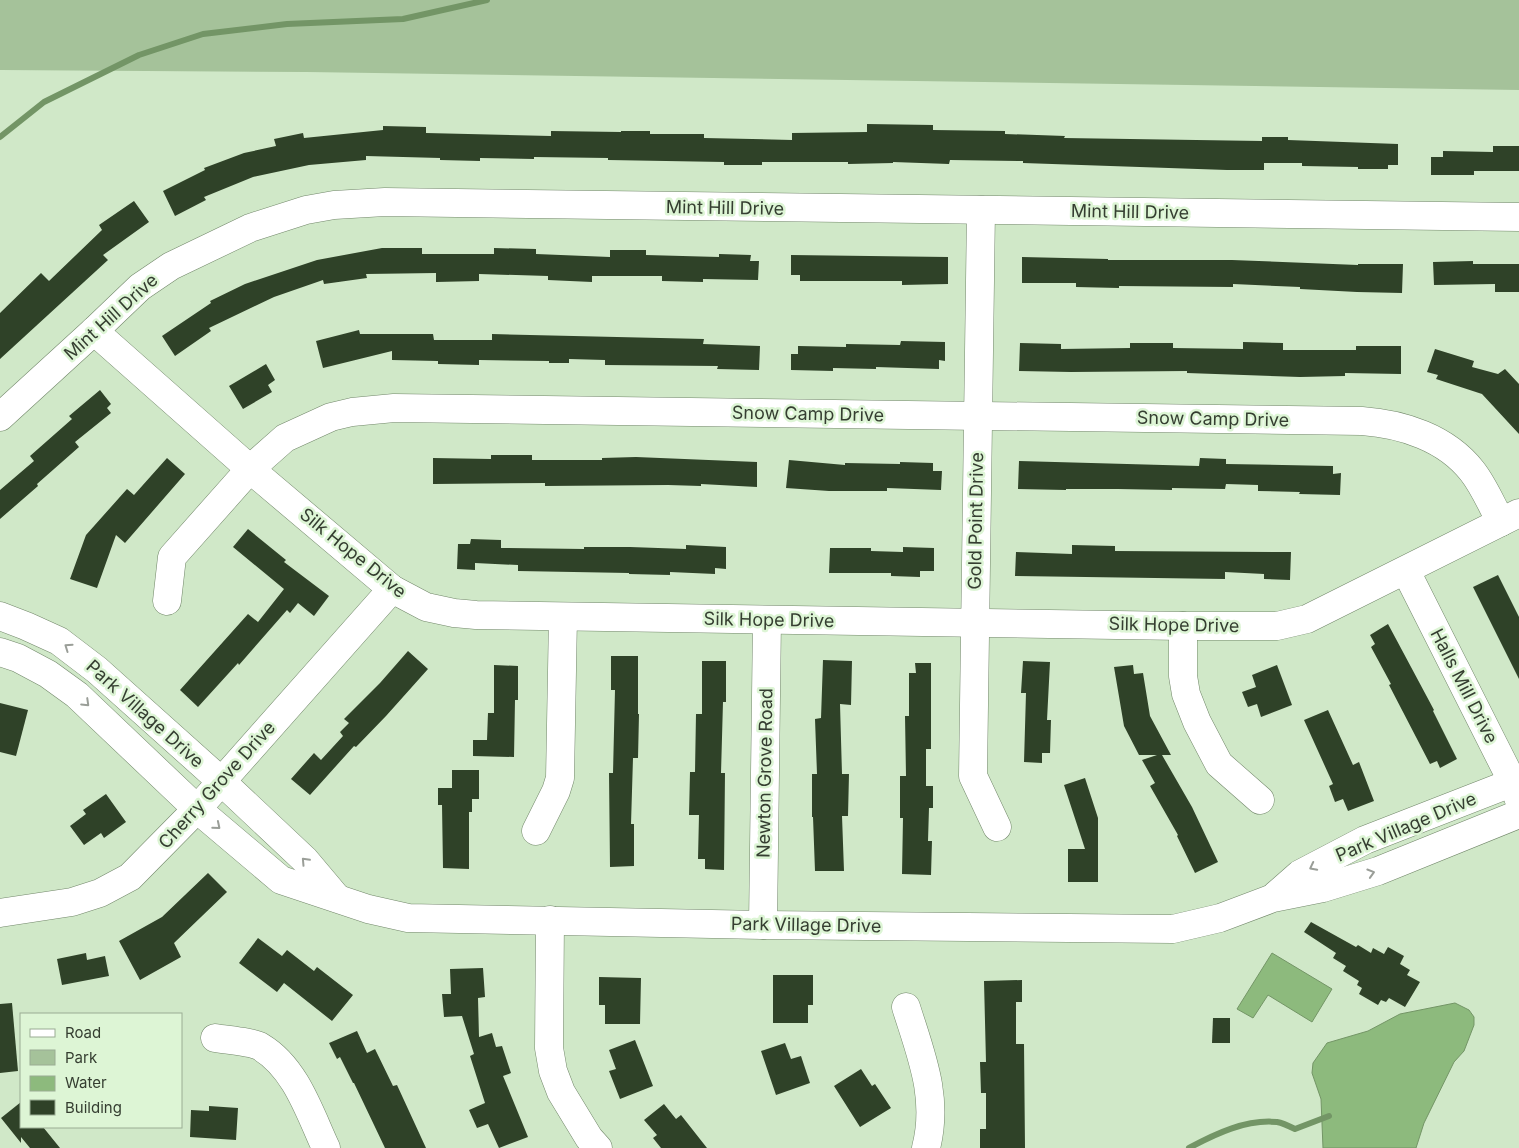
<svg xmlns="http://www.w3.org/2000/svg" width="1519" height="1148" font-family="Inter,sans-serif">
  <rect width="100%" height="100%" fill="#d0e8c8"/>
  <polygon fill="#a5c29a" points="0,0 1519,0 1519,90 307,72 0,70"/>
  <g fill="#8dba7d" stroke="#739566">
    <polygon points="1272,953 1332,989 1312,1022 1268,995 1253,1018 1237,1009"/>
    <polygon points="1455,1003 1469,1010 1474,1017 1474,1025 1464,1051 1454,1062 1424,1123 1416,1148 1323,1148 1321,1099 1312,1073 1313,1063 1327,1043 1368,1031 1400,1014"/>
  </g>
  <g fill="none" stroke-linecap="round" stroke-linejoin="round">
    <g stroke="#739566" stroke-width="6">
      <polyline points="0,137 44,102 139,55 203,34 287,24 403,19 487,0"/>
      <path d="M1189 1148C1215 1134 1246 1119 1277 1122 1283 1123 1289 1126 1295 1129L1329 1116"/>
    </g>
  </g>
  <g fill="#2f4228">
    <polygon points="867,124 933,125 933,130 1005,131 1005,134 1065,136 1064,138 1262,141 1262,137 1288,137 1288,140 1398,144 1398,165 1388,165 1388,169 1358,169 1358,167 1302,166 1302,163 1264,163 1264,170 1227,170 1023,163 1023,161 950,160 949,164 893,162 893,163 848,164 848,162 762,162 762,165 724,165 724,162 608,160 608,158 534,157 534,159 480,158 480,161 440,160 440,158 366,156 366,160 309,165 253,177 204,197 206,200 175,216 163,191 205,170 204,168 244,153 276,146 274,139 303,133 304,138 383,130 383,126 426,127 426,133 551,136 551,131 621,132 621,131 650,131 650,134 704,134 704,138 792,140 792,133 867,132"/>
    <polygon points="1493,146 1519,146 1519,171 1474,171 1474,175 1431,175 1431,157 1443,157 1443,151 1493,152"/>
    <polygon points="134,201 149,222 103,255 108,260 0,359 0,313 41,273 49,281 102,230 99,225"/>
    <polygon points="382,248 422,248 422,254 494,254 494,248 536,249 536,254 610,257 610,250 646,250 646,255 719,257 719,254 751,255 750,261 759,261 758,280 703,279 703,282 662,281 662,276 592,276 592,282 548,280 548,276 479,274 479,281 436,282 436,273 366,274 367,278 324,284 323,280 274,297 209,328 211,331 175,356 162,336 211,303 210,301 245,284 317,260"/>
    <polygon points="791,255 948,257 948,284 902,285 902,281 800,281 800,275 791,275"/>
    <polygon points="1022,257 1108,259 1108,260 1232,260 1358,265 1358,264 1403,264 1402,293 1357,292 1300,289 1300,287 1233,284 1233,287 1119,286 1119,288 1076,287 1076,283 1022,283"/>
    <polygon points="1473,261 1473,264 1519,264 1519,292 1495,292 1495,284 1434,285 1433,262"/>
    <polygon points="359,330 360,334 433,334 434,340 492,340 492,334 704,339 703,344 760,346 759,370 717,369 718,366 605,365 605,360 569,359 569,363 549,363 549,361 479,360 479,365 438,364 438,361 392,360 392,351 323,368 316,341"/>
    <polygon points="901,341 945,342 945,361 939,360 939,369 876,367 876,369 833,368 833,371 791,370 791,354 798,354 798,346 846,347 846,344 900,345"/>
    <polygon points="1243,342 1283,343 1283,350 1356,350 1356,346 1401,346 1401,374 1345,373 1345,376 1300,377 1187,373 1187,371 1071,372 1019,371 1020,343 1061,344 1061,349 1130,348 1130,343 1173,343 1173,348 1243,349"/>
    <polygon points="1435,349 1474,361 1472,367 1498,374 1505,369 1519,384 1519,434 1482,394 1436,379 1438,375 1427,372"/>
    <polygon points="266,364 275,380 268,385 272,392 243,409 229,386"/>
    <polygon points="100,390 111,404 107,408 111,413 75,442 79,447 37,484 38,486 0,519 0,490 34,461 30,456 72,419 69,416"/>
    <polygon points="491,455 532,455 532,460 602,460 602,458 636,457 757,462 757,487 701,484 701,486 668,485 545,486 545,483 433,484 433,458 491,459"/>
    <polygon points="167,458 185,474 125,543 116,535 97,588 70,579 86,535 127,489 134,495"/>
    <polygon points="1200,458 1226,459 1226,464 1333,466 1333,474 1341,473 1340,495 1299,494 1300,492 1258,491 1258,485 1226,484 1225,489 1172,488 1172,490 1118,489 1066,489 1066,490 1018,489 1019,461 1199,466"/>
    <polygon points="789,460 845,465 845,463 900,464 900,462 933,463 933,471 942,471 941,490 887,488 887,491 829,491 786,488"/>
    <polygon points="248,529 286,560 284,562 329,596 314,616 298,603 290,613 287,610 239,665 238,663 198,707 180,690 248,614 258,622 284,589 233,547"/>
    <polygon points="471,539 501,540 501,548 584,549 584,547 630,547 686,549 686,545 726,547 726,569 715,568 715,574 670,572 670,575 629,574 629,573 518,571 518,565 475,563 475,570 457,569 458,544 470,544"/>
    <polygon points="1072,545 1115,546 1115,551 1291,552 1290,580 1264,579 1264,574 1225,572 1225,579 1015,576 1016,552 1072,554"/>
    <polygon points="903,547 934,548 934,571 920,571 920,577 891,576 891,573 829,573 830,548 871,548 871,551 903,552"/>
    <polygon points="1498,575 1519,617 1519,679 1473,587"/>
    <polygon points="1388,624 1434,710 1433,711 1457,759 1440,768 1437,761 1430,764 1389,685 1391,684 1371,647 1375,644 1370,635"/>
    <polygon points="408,651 428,669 386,716 356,747 354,746 310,795 291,779 314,753 321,760 343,736 340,732 349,723 344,719 380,683"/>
    <polygon points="611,656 638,656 638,714 639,714 638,758 633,758 631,824 634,824 634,866 610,867 609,773 613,773 615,690 611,690"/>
    <polygon points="823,660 852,661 851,705 840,704 842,774 849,774 848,816 842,816 844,871 815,871 813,817 812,817 812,774 817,774 815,719 821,718"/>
    <polygon points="702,661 726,661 726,702 723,702 721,773 725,773 724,870 705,869 705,859 698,859 699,815 689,815 690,772 695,772 696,714 702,714"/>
    <polygon points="1023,661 1050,662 1047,720 1051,720 1050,753 1042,753 1042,763 1024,762 1026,693 1021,693"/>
    <polygon points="915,663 931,663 931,749 926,749 926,786 933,786 933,808 929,808 928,841 932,841 931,875 902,874 903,818 900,818 900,776 906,776 905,716 909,716 909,673 916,673"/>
    <polygon points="494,665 518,666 518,700 515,700 514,757 473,756 473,740 487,740 488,713 494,713"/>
    <polygon points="1133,665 1134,674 1143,673 1150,716 1171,755 1162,755 1192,807 1218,862 1195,873 1177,836 1178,835 1150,786 1155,783 1142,760 1157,755 1139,755 1124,726 1114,667"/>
    <polygon points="1277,665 1292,705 1261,717 1257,704 1248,707 1242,692 1256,687 1252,675"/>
    <polygon points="0,703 28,710 16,756 0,752"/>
    <polygon points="1328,710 1353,765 1359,762 1374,801 1348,811 1343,799 1335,802 1329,786 1333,784 1304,720"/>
    <polygon points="452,770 479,770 479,799 472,799 472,812 469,812 469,869 443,868 442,805 438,805 438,788 452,788"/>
    <polygon points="1085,778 1098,818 1098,882 1068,882 1068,849 1085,849 1064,785"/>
    <polygon points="106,794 126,822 104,838 101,833 84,845 70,826 86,814 83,810"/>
    <polygon points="208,873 227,892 174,943 181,957 140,980 119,941 162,917"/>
    <polygon points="1311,922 1356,947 1358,945 1371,953 1373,948 1384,954 1388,947 1404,956 1400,964 1410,970 1407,975 1420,982 1405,1007 1389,998 1386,1002 1381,1000 1378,1005 1359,994 1362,988 1357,985 1359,981 1343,971 1346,966 1333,958 1336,953 1304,932"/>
    <polygon points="258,938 282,956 287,950 314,971 317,967 353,995 332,1021 284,983 277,992 239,963"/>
    <polygon points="86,953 87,960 105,956 109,976 62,985 57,959"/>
    <polygon points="483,968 485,997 478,998 479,1037 492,1033 496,1047 502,1046 511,1073 503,1076 528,1137 499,1148 488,1124 477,1128 469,1110 485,1103 470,1056 474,1054 462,1016 444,1017 442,994 451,994 450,969"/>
    <polygon points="773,975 813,975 813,1005 808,1005 808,1023 773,1023"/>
    <polygon points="599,977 641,978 640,1024 605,1024 605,1005 599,1005"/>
    <polygon points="1022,980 1022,1002 1016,1002 1016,1044 1024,1044 1025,1148 980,1148 980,1129 986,1129 986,1093 981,1093 980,1062 986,1062 984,981"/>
    <polygon points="12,1003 18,1071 0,1073 0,1004"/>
    <polygon points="1213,1018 1230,1018 1230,1043 1212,1043"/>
    <polygon points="357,1031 367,1053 375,1049 393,1086 397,1085 426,1148 385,1148 354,1083 353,1083 340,1057 337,1059 329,1043"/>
    <polygon points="635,1040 653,1086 620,1099 609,1071 616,1069 609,1050"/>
    <polygon points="785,1043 791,1059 801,1056 810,1083 776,1095 761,1051"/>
    <polygon points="861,1069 872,1086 875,1084 891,1108 860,1127 834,1086"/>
    <polygon points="21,1102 21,1127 43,1127 60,1148 30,1148 21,1137 21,1143 1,1118"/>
    <polygon points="664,1104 676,1119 681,1115 707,1148 661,1148 653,1138 657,1135 644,1120"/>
    <polygon points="209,1106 238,1108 236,1140 190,1137 191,1110 209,1111"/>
  </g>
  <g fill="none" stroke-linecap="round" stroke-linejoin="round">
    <defs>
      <g id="minor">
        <polyline points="981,210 973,776 997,827"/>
        <polyline points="94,331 250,469 392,589 426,607 454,613 476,615 1183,626 1277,626 1307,619 1519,513"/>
        <polyline points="0,417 94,331 140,287 171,266 250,228 306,210 334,205 385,202 1519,217"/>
        <polyline points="1406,571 1513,783 1519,800"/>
        <path d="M167 601 172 557 250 469 285 438 331 417 352 412 394 408 1362 421C1403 424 1446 438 1472 471 1484 486 1492 506 1501 522"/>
        <polyline points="0,616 26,626 59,641 97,670 221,781 305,860 337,898"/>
        <polyline points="1183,626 1183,676 1186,694 1197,722 1219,764 1260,800"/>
        <polyline points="0,652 18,658 48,674 77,695 197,809 281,880 368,909 408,918 763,925 1173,929 1220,918 1273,898 1323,888 1378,871 1519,814"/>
        <polyline points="536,831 556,791 560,778 563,617"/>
        <polyline points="1276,895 1300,874 1365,840 1519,780"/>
        <polyline points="0,913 72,902 100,893 130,877 197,809 392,589"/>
        <polyline points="550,920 549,1048 553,1071 561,1092 589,1138 598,1148"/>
        <polyline points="763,925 767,620"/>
        <path d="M906 1007C921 1055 939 1097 926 1148"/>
        <path d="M215 1038C226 1040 253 1042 261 1047 296 1068 310 1114 326 1148"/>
      </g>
    </defs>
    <use href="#minor" stroke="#72876a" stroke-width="29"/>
    <use href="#minor" stroke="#fff" stroke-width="28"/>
  </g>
  <defs><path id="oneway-chevron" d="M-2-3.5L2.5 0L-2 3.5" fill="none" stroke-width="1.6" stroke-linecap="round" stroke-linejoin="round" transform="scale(1.25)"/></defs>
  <g stroke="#9a9e98">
    <use href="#oneway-chevron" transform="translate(68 647) rotate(-145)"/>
    <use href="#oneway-chevron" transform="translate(86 703) rotate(44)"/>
    <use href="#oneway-chevron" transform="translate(217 826) rotate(40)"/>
    <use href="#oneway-chevron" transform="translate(305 861) rotate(-133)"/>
    <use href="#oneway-chevron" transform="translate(1313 867) rotate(153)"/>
    <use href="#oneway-chevron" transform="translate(1371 873) rotate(-17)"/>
  </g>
  <g text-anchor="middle" stroke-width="5" stroke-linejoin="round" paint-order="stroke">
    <g font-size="18" fill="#353e31" stroke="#ddf5d5">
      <text transform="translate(725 208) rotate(1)" y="6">Mint Hill Drive</text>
      <text transform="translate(1130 212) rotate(1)" y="6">Mint Hill Drive</text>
      <text transform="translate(111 317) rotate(-42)" y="6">Mint Hill Drive</text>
      <text transform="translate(808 414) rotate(1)" y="6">Snow Camp Drive</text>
      <text transform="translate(1213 419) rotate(1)" y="6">Snow Camp Drive</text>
      <text transform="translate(976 521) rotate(-89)" y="6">Gold Point Drive</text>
      <text transform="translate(353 553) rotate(39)" y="6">Silk Hope Drive</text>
      <text transform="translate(769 620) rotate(1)" y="6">Silk Hope Drive</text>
      <text transform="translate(1174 625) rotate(1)" y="6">Silk Hope Drive</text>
      <text transform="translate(1464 686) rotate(63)" y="6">Halls Mill Drive</text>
      <text transform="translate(145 714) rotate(42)" y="6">Park Village Drive</text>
      <text transform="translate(765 773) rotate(-89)" y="6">Newton Grove Road</text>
      <text transform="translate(217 785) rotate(-48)" y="6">Cherry Grove Drive</text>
      <text transform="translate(1406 827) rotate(-23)" y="6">Park Village Drive</text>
      <text transform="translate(806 925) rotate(1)" y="6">Park Village Drive</text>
    </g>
  </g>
  <rect x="20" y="1013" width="162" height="115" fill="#ddf5d5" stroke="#9aac93"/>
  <rect x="30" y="1029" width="25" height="8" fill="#ffffff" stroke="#9aac93"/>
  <text x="65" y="1038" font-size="15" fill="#353e31">Road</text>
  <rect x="30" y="1050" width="25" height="15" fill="#a5c29a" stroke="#9aac93"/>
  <text x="65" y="1063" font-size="15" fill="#353e31">Park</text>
  <rect x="30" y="1076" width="25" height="15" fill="#8dba7d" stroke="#9aac93"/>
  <text x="65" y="1088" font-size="15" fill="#353e31">Water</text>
  <rect x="30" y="1100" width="25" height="15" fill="#2f4228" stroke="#9aac93"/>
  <text x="65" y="1113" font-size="15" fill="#353e31">Building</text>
</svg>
